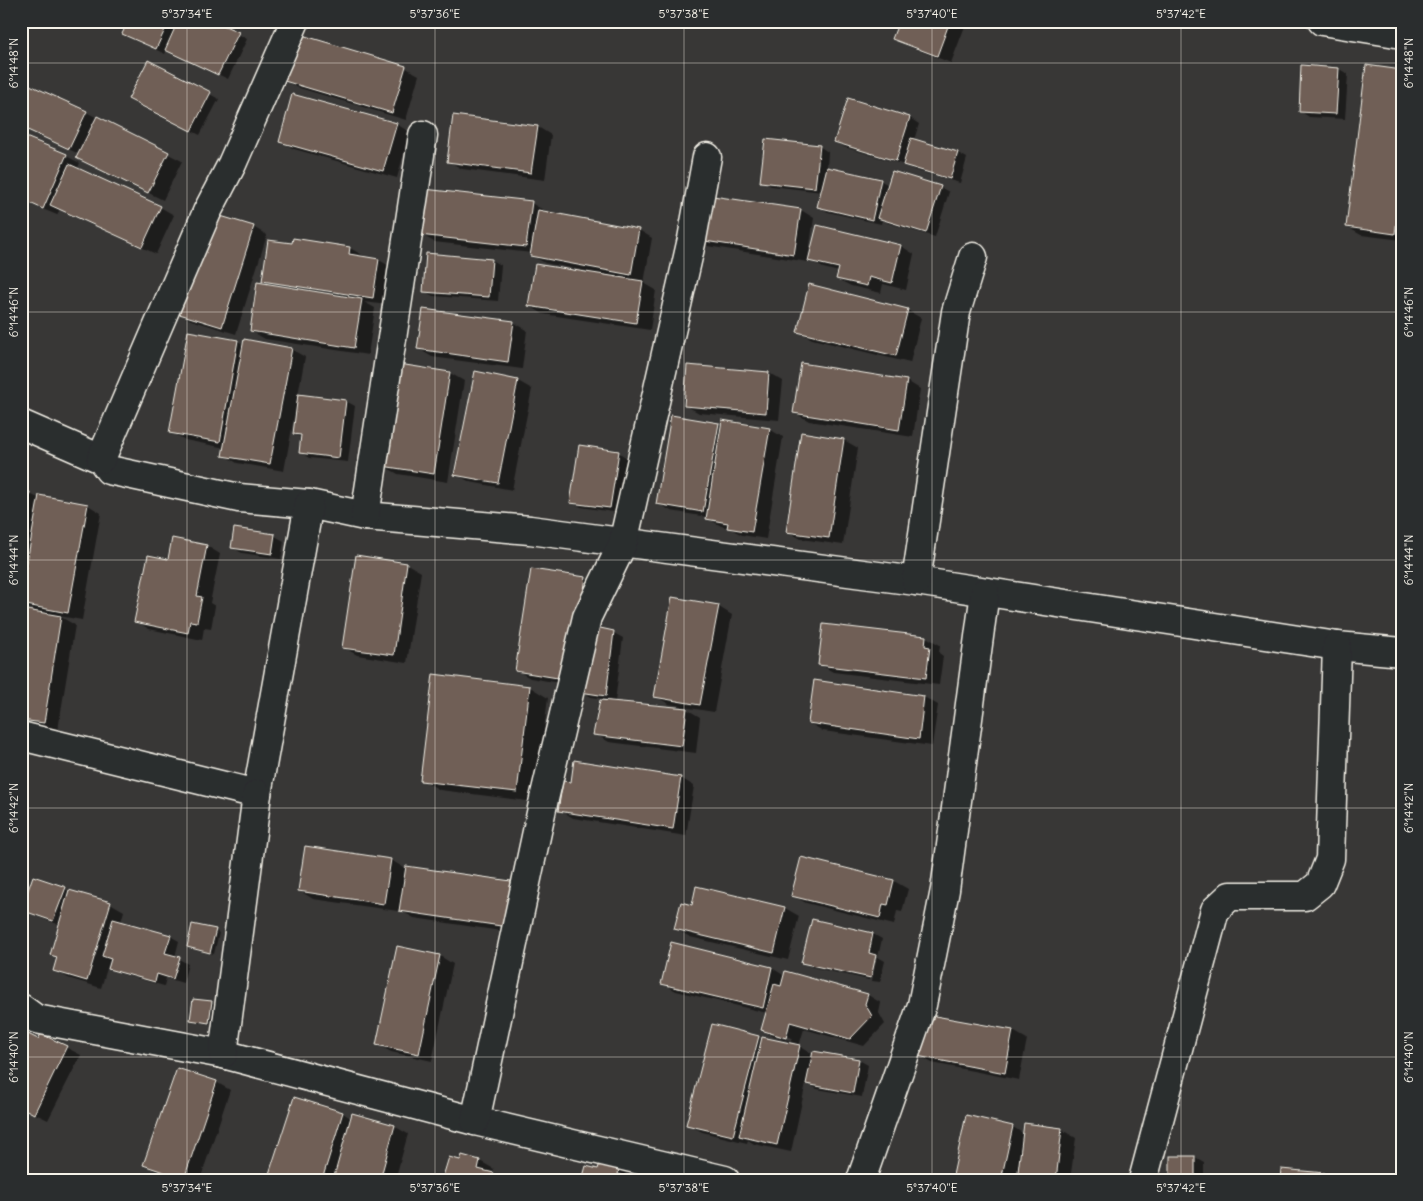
<svg xmlns="http://www.w3.org/2000/svg" width="1423" height="1201" font-family="Delius,sans-serif">
  <rect width="100%" height="100%" fill="#383736"/>
  <filter id="ink" filterUnits="userSpaceOnUse"><feTurbulence type="fractalNoise" baseFrequency=".02" numOctaves="2"/><feDisplacementMap in="SourceGraphic" scale="10" xChannelSelector="R" yChannelSelector="G"/><feConvolveMatrix kernelMatrix="1 2 1 2 8 2 1 2 1" color-interpolation-filters="sRGB"/></filter>
  <g filter="url(#ink)">
    <g fill="#0007" fill-rule="evenodd">
      <polygon points="129,21 222,21 228,25 227,28 247,39 228,79 167,50 165,54 124,34"/>
      <polygon points="900,21 967,21 951,63 908,46 894,38"/>
      <polygon points="296,34 406,68 419,75 406,120 296,87 282,79"/>
      <polygon points="149,62 219,99 200,135 138,104"/>
      <polygon points="1339,69 1348,74 1345,119 1309,117 1300,111"/>
      <polygon points="1402,71 1402,240 1361,235 1347,227"/>
      <polygon points="21,82 86,112 182,161 163,200 92,165 79,154 21,127"/>
      <polygon points="848,100 910,118 919,124 914,140 958,153 967,158 960,183 914,170 905,165 844,147 835,141"/>
      <polygon points="396,124 410,132 397,178 294,149 280,141"/>
      <polygon points="538,127 551,135 545,180 462,169 448,161"/>
      <polygon points="21,136 66,156 80,163 77,170 160,207 174,215 156,254 60,209 57,215 21,200"/>
      <polygon points="819,146 828,152 827,168 881,181 889,185 940,187 949,192 935,237 888,223 882,220 881,224 828,212 819,207 822,192 771,186 762,181"/>
      <polygon points="531,203 545,211 545,212 639,230 652,238 644,283 656,290 650,330 543,314 530,306 586,273 586,271 545,263 531,255 532,253 434,242 420,234"/>
      <polygon points="801,210 814,218 808,258 810,259 818,227 901,246 914,254 906,290 883,284 881,293 851,286 837,279 839,272 823,268 808,259 808,262 707,246 694,238"/>
      <polygon points="253,227 267,235 236,334 191,320 178,313"/>
      <polygon points="350,248 364,256 363,257 379,260 393,268 387,305 364,302 375,308 368,355 265,339 251,331 272,286 263,280"/>
      <polygon points="492,260 501,265 498,301 433,296 424,291"/>
      <polygon points="907,310 921,318 910,363 812,339 798,331"/>
      <polygon points="513,322 527,330 522,369 432,357 419,349"/>
      <polygon points="189,332 238,341 244,345 291,349 305,357 298,395 346,401 355,406 348,462 309,458 300,452 302,438 294,434 297,412 295,412 284,471 237,463 224,455 225,448 185,440 171,432"/>
      <polygon points="400,365 450,373 464,381 448,482 398,474 384,466"/>
      <polygon points="476,373 518,381 532,389 512,490 470,482 456,474"/>
      <polygon points="769,373 783,381 779,420 699,413 685,405"/>
      <polygon points="907,381 920,389 913,437 809,421 795,413"/>
      <polygon points="719,424 722,426 769,429 783,437 766,539 742,535 729,528 721,526 707,518 707,517 671,511 657,503"/>
      <polygon points="802,434 844,440 858,448 843,545 801,539 787,531"/>
      <polygon points="618,452 627,458 619,513 581,507 572,502"/>
      <polygon points="21,491 30,494 40,499 88,505 101,513 82,620 59,616 75,625 58,730 21,725 21,611 39,613 21,603 29,556 28,556 21,578"/>
      <polygon points="275,536 284,541 281,559 242,553 233,548"/>
      <polygon points="207,546 220,554 210,603 215,606 211,629 204,628 202,640 149,629 136,621 169,560"/>
      <polygon points="357,556 407,564 421,572 407,663 357,655 343,647"/>
      <polygon points="585,578 599,586 593,628 614,633 623,638 615,702 681,708 681,706 669,704 655,696 673,598 719,607 732,615 714,712 683,707 700,717 696,753 609,742 595,734 611,700 591,697 582,691 583,687 530,678 516,670"/>
      <polygon points="926,637 940,645 939,653 943,656 939,685 833,672 819,664"/>
      <polygon points="815,681 924,697 938,705 932,746 823,731 809,723"/>
      <polygon points="530,687 548,698 535,802 440,790 422,780"/>
      <polygon points="681,778 694,786 686,836 573,818 560,810 572,783"/>
      <polygon points="306,847 391,860 406,869 511,882 525,890 521,934 414,918 398,909 398,911 313,899 300,891"/>
      <polygon points="801,859 894,881 908,889 902,912 897,911 894,925 806,903 792,895"/>
      <polygon points="697,887 785,908 799,916 788,960 690,937 676,929 693,906"/>
      <polygon points="65,889 70,891 110,903 124,911 121,922 170,936 179,941 175,957 188,964 183,983 166,978 164,986 119,973 110,968 112,960 110,959 101,988 68,978 55,970 58,958 51,954 60,925 31,914 25,911 21,921 21,895 27,898"/>
      <polygon points="813,921 873,934 882,939 878,957 885,961 880,982 872,981 877,955 875,955 869,980 812,967 803,962"/>
      <polygon points="215,931 219,933 214,954 192,949 188,947"/>
      <path d="M672 944 772 968 785 976 868 995 881 1003 879 1013 885 1024 864 1046 804 1029 799 1046 813 1054 859 1060 868 1065 862 1097 817 1089 806 1083 791 1152 754 1144 748 1140 747 1143 702 1132 688 1124 713 1026 762 1039 795 1045V1043L776 1038 762 1030 767 1013 676 991 662 983ZM775 1033 792 1038 791 1041 775 1036Z"/>
      <polygon points="440,956 453,964 432,1061 391,1052 377,1044"/>
      <polygon points="212,1003 216,1005 213,1024 196,1022 192,1020"/>
      <polygon points="925,1015 1013,1031 1027,1039 1019,1080 932,1063 918,1055"/>
      <polygon points="42,1035 81,1055 48,1120 21,1107 21,1036 39,1040"/>
      <polygon points="216,1082 230,1090 200,1180 180,1180 159,1173 145,1165"/>
      <polygon points="295,1098 343,1113 352,1119 394,1126 408,1134 395,1180 268,1180"/>
      <polygon points="1013,1127 1024,1134 1062,1130 1076,1138 1070,1180 953,1180"/>
      <polygon points="462,1156 480,1161 494,1169 492,1174 503,1180 444,1180 461,1161"/>
      <polygon points="1172,1157 1195,1157 1204,1162 1204,1180 1172,1180"/>
      <polygon points="601,1165 619,1170 633,1178 632,1180 583,1180 599,1171"/>
      <polygon points="1325,1174 1335,1180 1281,1180"/>
      <polygon points="29,1175 37,1180 21,1180"/>
    </g>
    <g fill="#6f5f56" stroke="#f4f1e8">
      <polygon points="128,21 169,21 156,49 122,34"/>
      <polygon points="178,21 218,21 218,23 239,32 218,75 165,50"/>
      <polygon points="899,21 950,21 937,56 892,39"/>
      <polygon points="295,33 406,66 392,113 281,80"/>
      <polygon points="148,60 211,92 191,131 128,99"/>
      <polygon points="1301,65 1339,68 1336,114 1299,112"/>
      <polygon points="1366,65 1402,70 1402,180 1395,234 1346,227"/>
      <polygon points="21,81 87,111 69,149 21,127"/>
      <polygon points="292,94 397,123 383,171 279,142"/>
      <polygon points="848,98 910,117 896,161 834,142"/>
      <polygon points="453,115 538,126 531,173 447,162"/>
      <polygon points="97,116 169,152 148,193 76,158"/>
      <polygon points="21,135 67,154 43,209 21,199"/>
      <polygon points="911,138 958,152 950,179 903,165"/>
      <polygon points="765,139 820,145 815,188 760,182"/>
      <polygon points="69,164 161,206 142,247 50,205"/>
      <polygon points="827,167 881,179 872,220 817,207"/>
      <polygon points="892,171 941,186 926,233 877,218"/>
      <polygon points="424,189 532,201 526,247 419,235"/>
      <polygon points="699,194 801,209 794,255 692,239"/>
      <polygon points="538,210 639,229 631,275 530,256"/>
      <polygon points="207,212 254,226 222,327 176,313"/>
      <polygon points="817,225 901,245 892,283 869,277 867,286 836,279 839,268 808,261"/>
      <polygon points="293,238 350,247 349,254 379,259 373,298 262,281 268,240 292,243"/>
      <polygon points="426,253 492,259 489,297 423,292"/>
      <polygon points="535,264 643,281 636,323 528,306"/>
      <polygon points="257,282 362,299 354,348 250,331"/>
      <polygon points="809,284 908,309 896,356 797,332"/>
      <polygon points="423,309 514,321 508,362 417,349"/>
      <polygon points="188,331 238,340 220,442 169,433"/>
      <polygon points="244,339 292,348 270,464 222,456"/>
      <polygon points="801,363 907,380 899,430 793,413"/>
      <polygon points="399,364 450,372 434,474 382,466"/>
      <polygon points="687,365 769,372 766,413 684,406"/>
      <polygon points="475,371 518,380 498,483 454,475"/>
      <polygon points="298,394 346,400 339,458 299,453 301,435 293,434"/>
      <polygon points="671,415 719,423 703,512 656,504"/>
      <polygon points="722,420 770,428 752,532 727,528 728,523 706,519"/>
      <polygon points="801,432 844,439 829,538 786,532"/>
      <polygon points="579,445 619,451 610,508 570,503"/>
      <polygon points="21,490 30,492 21,523"/>
      <polygon points="39,495 88,504 68,613 21,604 21,595"/>
      <polygon points="234,528 275,534 272,554 231,548"/>
      <polygon points="172,538 207,545 197,596 202,597 197,622 190,621 188,633 134,622 148,555 168,559"/>
      <polygon points="356,555 407,563 394,655 342,648"/>
      <polygon points="531,569 586,577 570,680 515,671"/>
      <polygon points="672,597 719,605 700,705 654,697"/>
      <polygon points="21,609 61,616 44,723 21,720"/>
      <polygon points="823,624 926,636 925,646 930,647 926,678 818,665"/>
      <polygon points="591,626 614,631 606,696 580,692"/>
      <polygon points="433,674 530,686 517,792 420,781"/>
      <polygon points="814,680 924,696 919,739 808,723"/>
      <polygon points="600,700 687,708 682,746 593,735"/>
      <polygon points="574,760 681,777 673,829 558,811 563,781 571,782"/>
      <polygon points="305,846 391,859 384,904 298,891"/>
      <polygon points="801,857 894,880 888,905 883,904 880,918 791,896"/>
      <polygon points="406,866 511,881 508,904 508,927 399,911"/>
      <polygon points="33,876 66,887 53,921 21,910"/>
      <polygon points="696,886 785,907 774,953 674,929 681,902 692,905"/>
      <polygon points="69,890 111,902 87,981 53,971 57,957 50,955"/>
      <polygon points="113,919 171,935 165,953 180,957 173,979 157,974 155,982 108,969 111,959 102,956"/>
      <polygon points="812,919 873,933 869,953 876,955 871,978 801,963"/>
      <polygon points="192,924 216,929 210,953 187,947"/>
      <polygon points="671,942 772,967 763,1008 661,984"/>
      <polygon points="397,946 440,955 419,1054 376,1045"/>
      <polygon points="785,971 868,994 865,1004 872,1016 850,1039 790,1022 786,1038 761,1030 774,984 781,986"/>
      <polygon points="193,999 212,1001 209,1023 190,1020"/>
      <polygon points="924,1014 1013,1030 1005,1073 917,1056"/>
      <polygon points="712,1024 759,1036 733,1136 686,1125"/>
      <polygon points="22,1031 38,1039 41,1034 67,1046 34,1114 21,1107 21,1033"/>
      <polygon points="762,1037 800,1045 777,1145 739,1136"/>
      <polygon points="813,1051 859,1059 853,1093 806,1084"/>
      <polygon points="177,1068 217,1081 184,1179 143,1165"/>
      <polygon points="294,1097 343,1112 322,1180 267,1180"/>
      <polygon points="352,1113 395,1125 380,1180 333,1180"/>
      <polygon points="966,1115 1013,1126 1001,1180 952,1180"/>
      <polygon points="1024,1123 1062,1128 1056,1180 1017,1180"/>
      <polygon points="462,1155 480,1160 478,1169 494,1173 492,1180 442,1180 449,1157 460,1160"/>
      <rect x="1170" y="1156" width="25" height="24"/>
      <polygon points="600,1163 619,1169 618,1174 628,1177 627,1180 582,1180 586,1166 598,1169"/>
      <polygon points="1281,1169 1325,1173 1325,1180 1280,1180"/>
    </g>
    <g fill="none" stroke-linecap="round" stroke-linejoin="round">
      <defs>
        <g id="minor">
          <polyline points="1322,21 1402,34"/>
          <polyline points="21,424 101,459 109,470 239,498 309,504 365,516 530,530 916,581 1337,646 1402,652"/>
          <polyline points="101,459 207,212 232,164 295,21"/>
          <polyline points="365,516 423,135"/>
          <polyline points="916,581 956,312 973,257"/>
          <polyline points="21,736 257,794 309,504"/>
          <polyline points="21,1008 36,1019 223,1054 475,1121 725,1180"/>
          <polyline points="223,1054 257,794"/>
          <polyline points="475,1121 544,799 587,617 623,543 692,239 707,157"/>
          <polyline points="861,1180 922,1005 945,890 985,592"/>
          <polyline points="1143,1180 1215,910 1230,896 1305,896 1320,884 1330,859 1337,646"/>
        </g>
      </defs>
      <use href="#minor" stroke="#f4f1e8" stroke-width="31"/>
      <use href="#minor" stroke="#2a2d2e" stroke-width="28"/>
    </g>
  </g>
  <path fill="none" stroke="#f4f1e8" stroke-width="1" stroke-opacity="0.45" d="M187 21V1180M435 21V1180M684 21V1180M932 21V1180M1181 21V1180M21 63H1402M21 312H1402M21 560H1402M21 808H1402M21 1057H1402"/>
  <rect width="1423" height="1201" fill="none" stroke="#2a2d2e" stroke-width="55"/>
  <rect x="28" y="28" width="1368" height="1146" fill="none" stroke="#f4f1e8" stroke-width="2"/>
  <g font-size="12" text-anchor="middle" fill="#f4f1e8">
    <text x="187" y="18">5°37'34"E</text>
    <text x="435" y="18">5°37'36"E</text>
    <text x="684" y="18">5°37'38"E</text>
    <text x="932" y="18">5°37'40"E</text>
    <text x="1181" y="18">5°37'42"E</text>
    <text transform="translate(14 63) rotate(-90)" y="4">6°14'48"N</text>
    <text transform="translate(1409 63) rotate(-90)" y="4">6°14'48"N</text>
    <text transform="translate(14 312) rotate(-90)" y="4">6°14'46"N</text>
    <text transform="translate(1409 312) rotate(-90)" y="4">6°14'46"N</text>
    <text transform="translate(14 560) rotate(-90)" y="4">6°14'44"N</text>
    <text transform="translate(1409 560) rotate(-90)" y="4">6°14'44"N</text>
    <text transform="translate(14 808) rotate(-90)" y="4">6°14'42"N</text>
    <text transform="translate(1409 808) rotate(-90)" y="4">6°14'42"N</text>
    <text transform="translate(14 1057) rotate(-90)" y="4">6°14'40"N</text>
    <text transform="translate(1409 1057) rotate(-90)" y="4">6°14'40"N</text>
    <text x="187" y="1192">5°37'34"E</text>
    <text x="435" y="1192">5°37'36"E</text>
    <text x="684" y="1192">5°37'38"E</text>
    <text x="932" y="1192">5°37'40"E</text>
    <text x="1181" y="1192">5°37'42"E</text>
  </g>
</svg>
